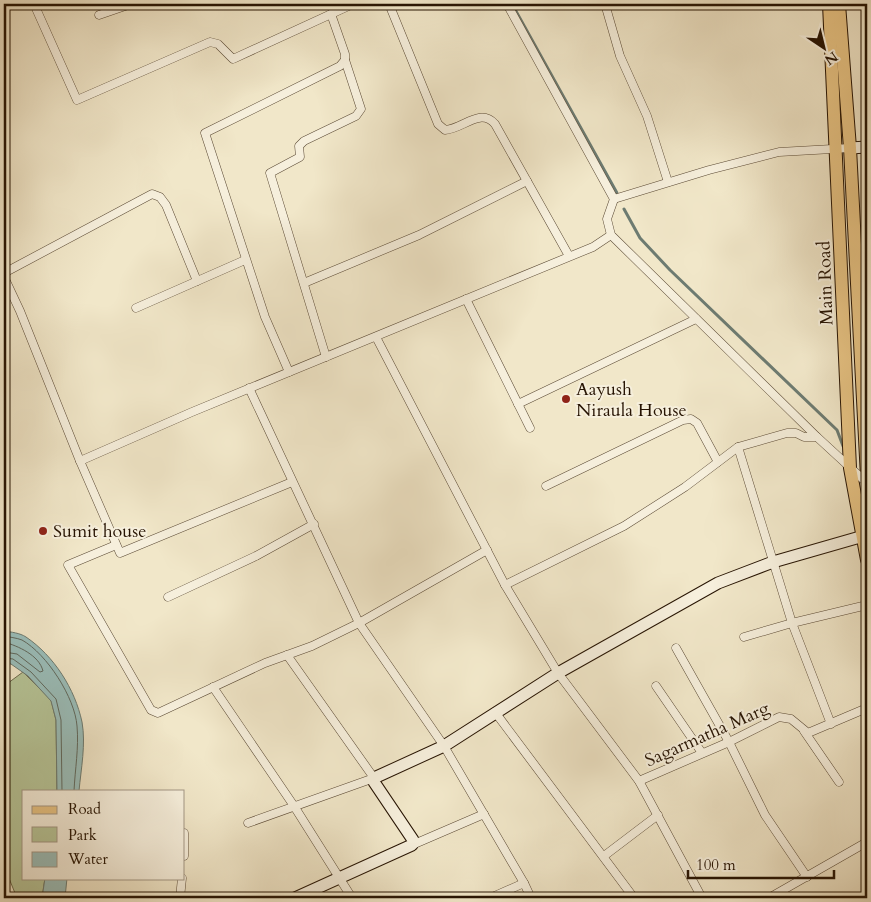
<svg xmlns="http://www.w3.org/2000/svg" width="871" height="902" font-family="Cardo,serif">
  <rect width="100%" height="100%" fill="#f1e7c9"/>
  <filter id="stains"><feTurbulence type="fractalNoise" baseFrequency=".004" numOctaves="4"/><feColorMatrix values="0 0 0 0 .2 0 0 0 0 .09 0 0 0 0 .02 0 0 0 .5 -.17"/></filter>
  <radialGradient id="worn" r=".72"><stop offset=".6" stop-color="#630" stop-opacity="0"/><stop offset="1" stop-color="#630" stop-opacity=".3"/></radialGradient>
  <polygon fill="#b7c699" stroke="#6f6d4e" points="23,672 51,700 56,720 57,791 24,791 24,878 45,878 42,898 17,898 4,866 4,686"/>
  <g fill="#9bbfbb" stroke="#6d7b71">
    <path d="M4 631C11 632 20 633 26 637 54 656 75 689 82 722 86 744 81 769 79 791H57L56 720 51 701 28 676 11 664 4 663Z"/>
    <polygon points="45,878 67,878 65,898 42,898"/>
  </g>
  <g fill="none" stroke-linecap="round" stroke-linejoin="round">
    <g stroke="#616a5f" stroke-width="1">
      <path d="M4 636C9 637 17 638 22 640 47 654 75 698 77 726 79 748 75 769 74 791"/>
      <path d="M4 642C18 646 39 655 43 671L40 672 17 654 4 652"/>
      <polyline points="4,658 13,659 31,672 56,699 61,720 62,791"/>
    </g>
    <g stroke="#6d7b71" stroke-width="3">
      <polyline points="512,4 617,193"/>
      <polyline points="624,209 640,238 670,270 837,430 843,446"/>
    </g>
    <defs>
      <g id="street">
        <polyline points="34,4 77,100 210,42 218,44 233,59 353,4"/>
        <path d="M389 4 438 124 445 130C463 129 480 107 495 124L569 256"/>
        <polyline points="507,4 614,199 607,219 611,235 817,437"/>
        <polyline points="605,4 620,56 647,116 668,182"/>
        <polyline points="99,15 131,4"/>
        <polyline points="614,199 709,170 779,152 850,148"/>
        <polyline points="4,273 152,194 160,197 166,205 197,281"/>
        <polyline points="4,277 20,311 80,461"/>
        <polyline points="304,283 419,235 527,181"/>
        <polyline points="466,299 530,428"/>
        <polyline points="136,308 245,260"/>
        <polyline points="376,337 505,585 558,673 639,781 702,898"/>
        <polyline points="326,357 270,173 300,157 299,146 304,141 356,116 361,109 345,60"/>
        <polyline points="289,372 265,317 205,133 340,66 345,60 345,54 331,14"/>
        <polyline points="249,388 359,623 444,746 524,883 531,898"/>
        <polyline points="518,404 696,319"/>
        <polyline points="738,447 792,623 744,637"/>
        <polyline points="292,482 120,553 80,461 192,412 593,247 611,235"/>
        <polyline points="546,486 683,420 691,419 697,423 718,462"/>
        <polyline points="116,545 68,565 151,710 158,713 265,663 312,646 359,623 487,550"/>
        <polyline points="505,585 624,526 685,487 738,447 787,433 796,433 804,437 817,437 867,483"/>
        <polyline points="168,597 256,556 314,524"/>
        <polyline points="676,648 729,742 765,815 807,877"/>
        <polyline points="287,655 374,778"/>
        <polyline points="656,686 702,753"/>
        <polyline points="213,687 294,806 352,898"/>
        <polyline points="495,712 634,898"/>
        <polyline points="831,724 792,623 867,605"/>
        <polyline points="804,731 839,782"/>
        <polyline points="639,781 729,742 779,717 791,719 808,733 867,708"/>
        <polyline points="248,823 374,778"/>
        <polyline points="184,833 184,856"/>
        <polyline points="412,845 484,814"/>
        <polyline points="604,856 658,815"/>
        <polyline points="180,898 182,878"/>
        <polyline points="490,898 524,883"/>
        <polyline points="769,898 867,842"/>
      </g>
      <g id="secondary">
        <polyline points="850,148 867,147"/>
        <polyline points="295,898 412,845 413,840 374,782 374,778 444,746 558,673 718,583 773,562 867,535"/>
      </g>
      <g id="primary">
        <polyline points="829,4 850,468 867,560"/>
        <polyline points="839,4 850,148 867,477"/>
      </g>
    </defs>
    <use href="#street" stroke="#5a4934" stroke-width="9"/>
    <use href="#secondary" stroke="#271403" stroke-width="13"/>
    <use href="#primary" stroke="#271403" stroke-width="14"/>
    <use href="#street" stroke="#f6efdc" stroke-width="8"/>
    <use href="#secondary" stroke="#f6efdc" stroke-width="11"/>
    <use href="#primary" stroke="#e8c484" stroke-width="12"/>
  </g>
  <g fill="#8f2418" stroke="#f6efdc" stroke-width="2">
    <circle cx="566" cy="399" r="5"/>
    <circle cx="43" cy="531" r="5"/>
  </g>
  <g text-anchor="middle" stroke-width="4" stroke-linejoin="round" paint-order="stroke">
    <g font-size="18" fill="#271403" stroke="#f6efdc">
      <text transform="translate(825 283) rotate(-92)" y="6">Main Road</text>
      <text transform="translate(707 734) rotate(-24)" y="6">Sagarmatha Marg</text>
    </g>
    <g font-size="18" fill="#271403" stroke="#f6efdc" text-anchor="start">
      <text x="576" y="395">Aayush<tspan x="576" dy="21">Niraula House</tspan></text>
      <text x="53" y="537">Sumit house</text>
    </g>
  </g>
  <rect width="871" height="902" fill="none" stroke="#f1e7c9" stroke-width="20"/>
  <rect x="5" y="5" width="861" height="892" fill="none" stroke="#271403" stroke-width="2.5"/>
  <rect x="10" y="10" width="851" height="882" fill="none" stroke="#271403"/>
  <rect x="22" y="790" width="162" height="90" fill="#f6efdc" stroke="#a39785"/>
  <rect x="32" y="806" width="25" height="8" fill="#e8c484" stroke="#a39785"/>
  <text x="68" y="814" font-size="15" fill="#271403">Road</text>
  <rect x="32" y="827" width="25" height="15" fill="#b7c699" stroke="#a39785"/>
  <text x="68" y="840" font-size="15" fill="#271403">Park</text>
  <rect x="32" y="852" width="25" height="15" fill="#9bbfbb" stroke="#a39785"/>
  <text x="68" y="864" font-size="15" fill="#271403">Water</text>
  <g transform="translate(824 48) rotate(145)" stroke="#f6efdc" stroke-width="4" paint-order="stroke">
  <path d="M0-4L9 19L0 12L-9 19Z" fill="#271403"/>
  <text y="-8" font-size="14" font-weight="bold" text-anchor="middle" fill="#271403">N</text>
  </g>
  <path d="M688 870v8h146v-8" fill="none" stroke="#271403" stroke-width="2.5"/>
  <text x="696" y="870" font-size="15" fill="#271403" stroke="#f6efdc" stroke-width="4" paint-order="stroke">100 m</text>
  <rect width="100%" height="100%" filter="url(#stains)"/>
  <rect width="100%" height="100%" fill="url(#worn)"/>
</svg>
